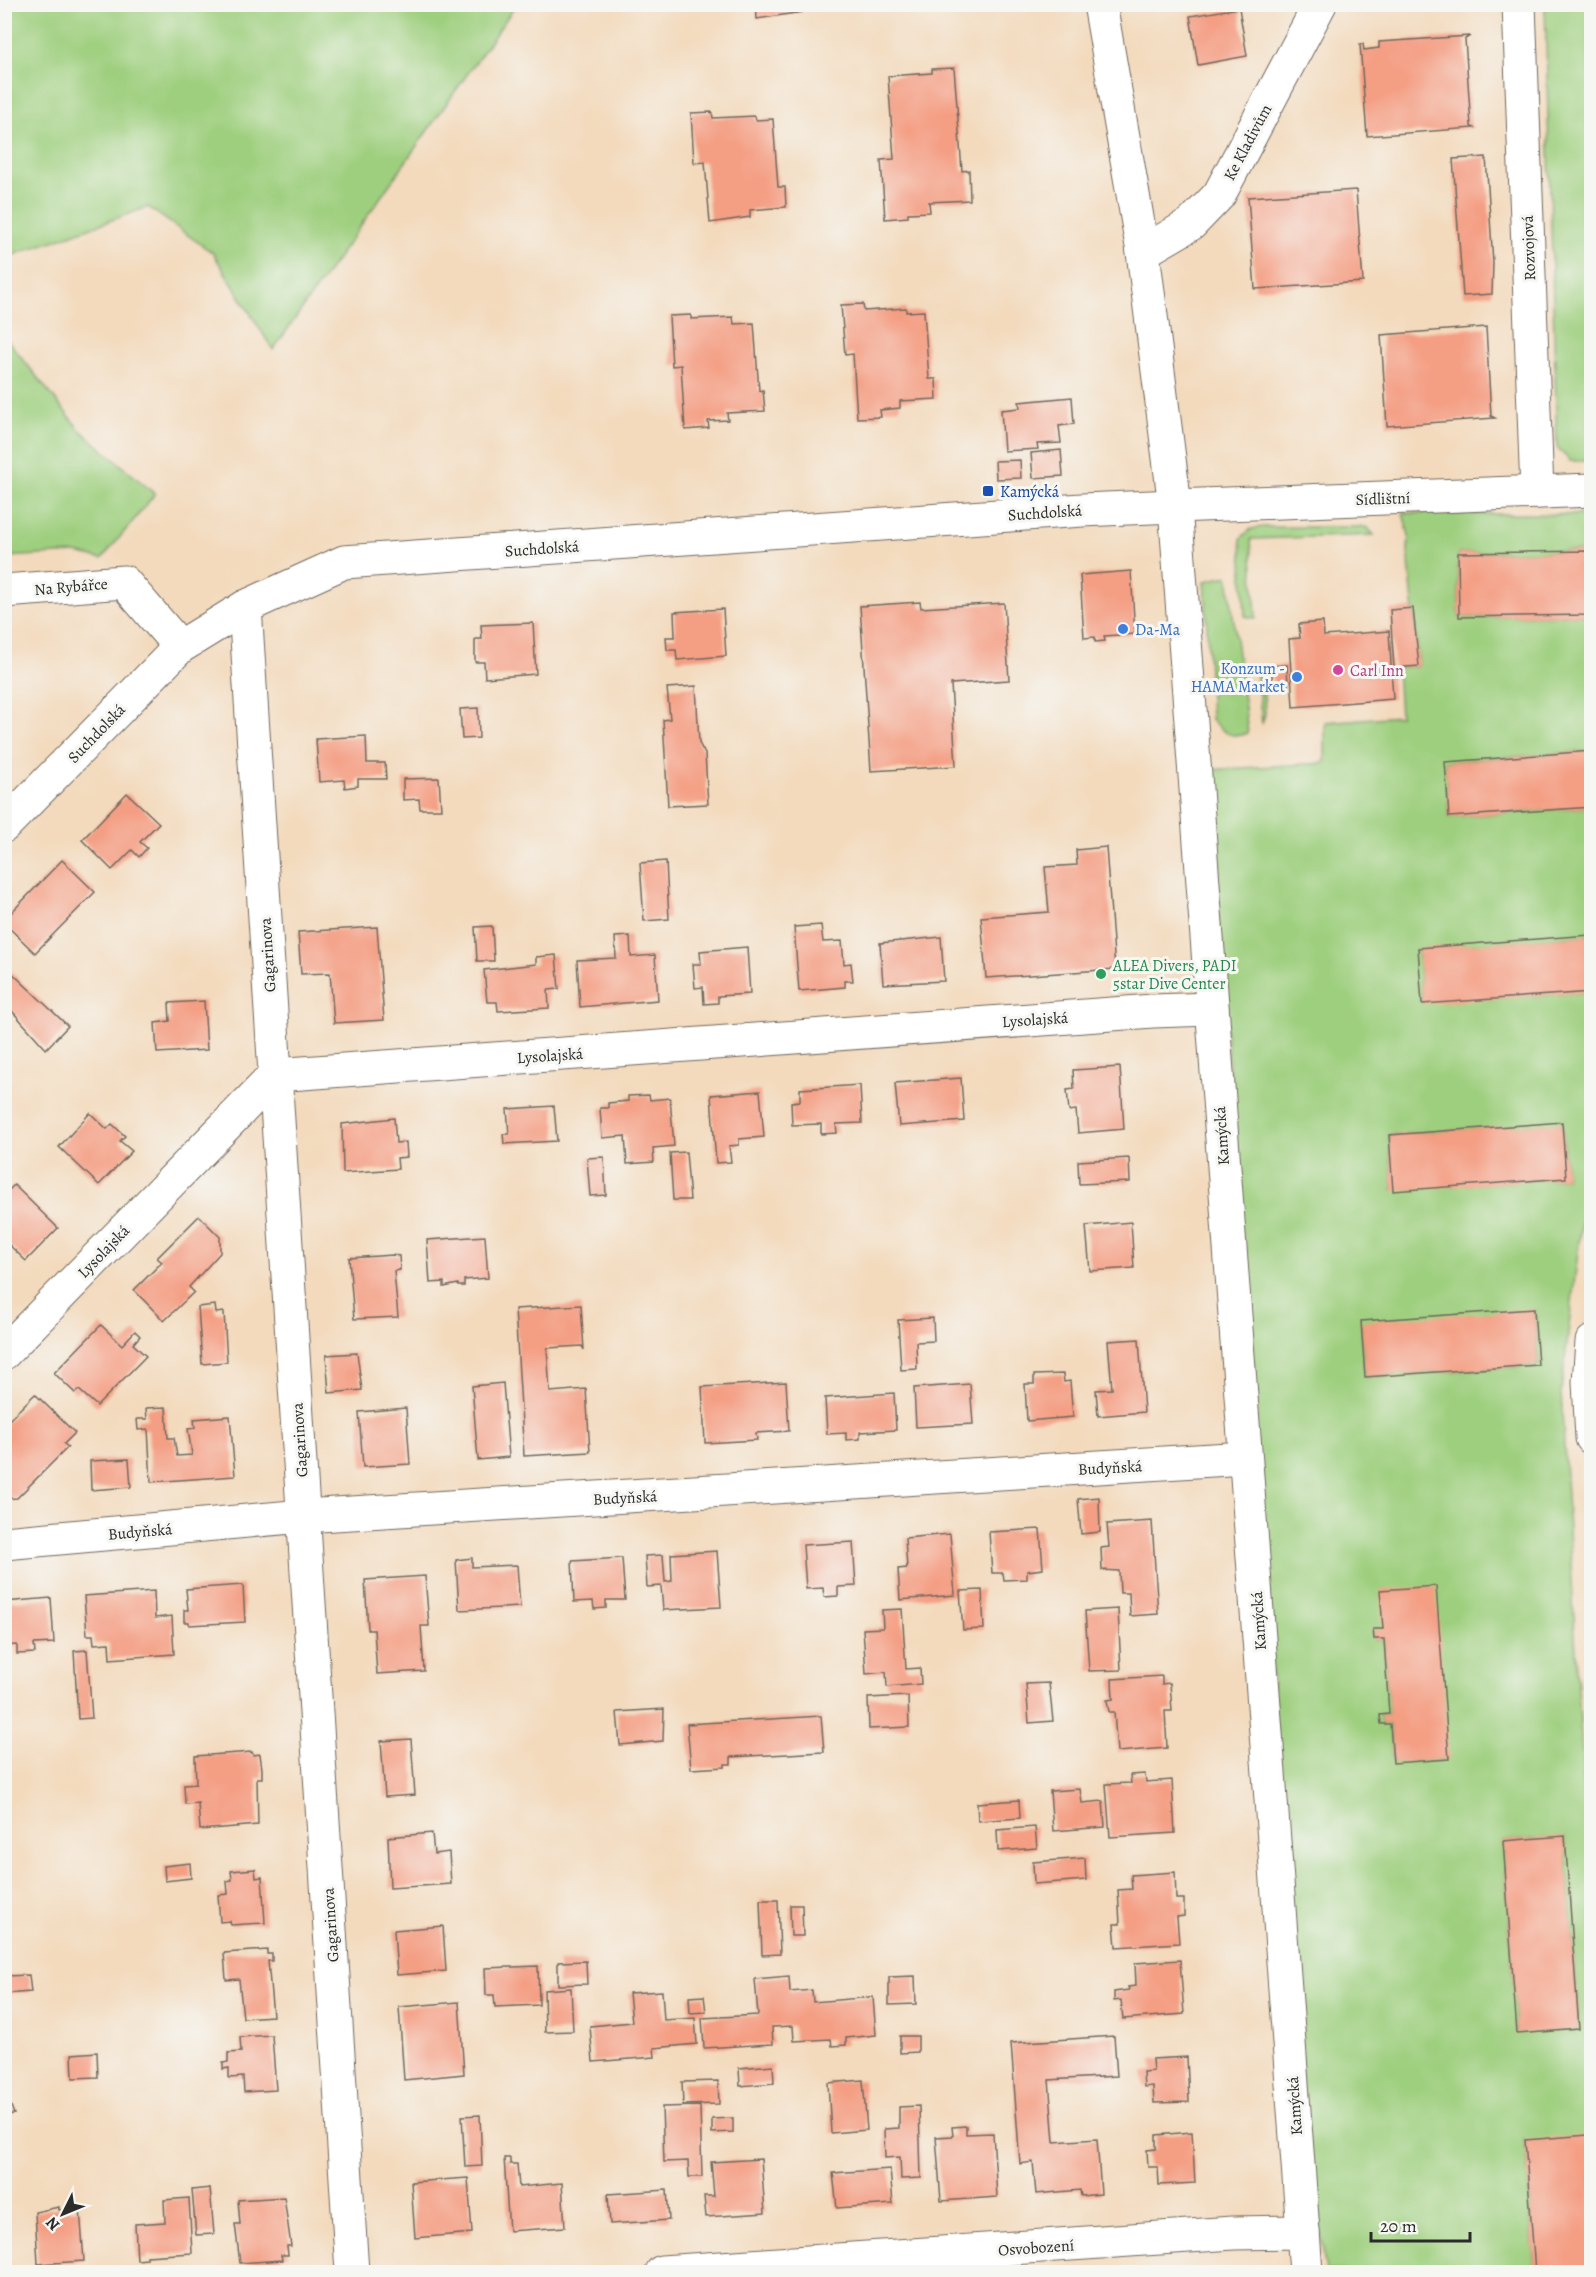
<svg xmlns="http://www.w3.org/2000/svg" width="1596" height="2277" font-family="Alegreya,serif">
  <rect width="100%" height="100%" fill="#f6f6f2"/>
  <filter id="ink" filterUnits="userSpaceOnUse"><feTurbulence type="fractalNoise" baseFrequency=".0167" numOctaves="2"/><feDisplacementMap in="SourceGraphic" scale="12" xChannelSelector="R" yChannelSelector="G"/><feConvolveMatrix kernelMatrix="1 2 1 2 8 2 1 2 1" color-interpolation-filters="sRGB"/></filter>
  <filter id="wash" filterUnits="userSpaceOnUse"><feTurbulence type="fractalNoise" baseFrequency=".008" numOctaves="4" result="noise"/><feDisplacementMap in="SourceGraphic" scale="24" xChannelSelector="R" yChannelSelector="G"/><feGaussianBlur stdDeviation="1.35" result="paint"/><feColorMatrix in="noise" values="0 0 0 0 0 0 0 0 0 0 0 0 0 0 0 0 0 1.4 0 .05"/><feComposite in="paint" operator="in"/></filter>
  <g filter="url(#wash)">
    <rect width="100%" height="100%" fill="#f3dabd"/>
    <g fill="#9ecf7e" stroke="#647d54" stroke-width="1.5" fill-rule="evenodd">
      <polygon points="4,5 5,4 516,5 273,350 213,253 148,207 5,258"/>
      <polygon points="1545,5 1591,5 1591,461 1570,461 1557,447"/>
      <polygon points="5,337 79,429 155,494 102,559 76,553 5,557"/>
      <path d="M1403 513 1591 515V551L1458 553 1459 617 1589 615V608H1591V751L1445 762 1449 817 1591 807V953L1590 935 1418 949 1422 1003 1591 992V1144L1561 1392 1584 1791 1592 1859V2189L1525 2140 1535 2272H1326L1301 2090 1208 770 1325 763V722L1400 716 1397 668 1419 666 1408 551 1409 536ZM1562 1123 1566 1178 1393 1190 1389 1135ZM1534 1310 1538 1365 1365 1377 1361 1322ZM1383 1629 1448 1759 1393 1762 1390 1724H1381L1380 1715 1389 1714 1384 1639H1374L1373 1630ZM1565 1837 1579 2028 1517 2033 1503 1841Z"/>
      <polygon points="1263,527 1367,527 1374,535 1251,539 1256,618 1245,616 1241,538 1251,529"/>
      <path d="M1228 576 1248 733C1232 740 1221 731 1211 719L1205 581Z"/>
      <polygon points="1263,674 1265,714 1262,724 1257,675"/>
    </g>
    <g id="blocks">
      <g fill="#f49f84">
        <polygon points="756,4 802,4 802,12 757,19"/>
        <polygon points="1239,8 1247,56 1198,65 1190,16"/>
        <polygon points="1470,36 1465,39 1471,126 1474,128 1367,136 1360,44 1363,44 1364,50 1379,48 1379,42"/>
        <polygon points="954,68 962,171 969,170 970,200 929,202 930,212 908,213 908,217 885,219 881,160 894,159 888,76 932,73 932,69"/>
        <polygon points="712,112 713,118 755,116 756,120 773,119 778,187 785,187 786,207 750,210 750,217 710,223 705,162 694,163 691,113"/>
        <polygon points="1486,157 1493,263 1492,294 1463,296 1453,159"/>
        <polygon points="1356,190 1363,282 1255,289 1248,197"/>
        <polygon points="863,304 864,311 906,308 906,312 924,311 929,379 936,379 937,399 900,401 900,408 880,410 881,417 857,418 853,354 845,355 841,305"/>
        <polygon points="691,315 691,319 733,317 734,324 754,323 759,391 763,390 765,411 727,413 728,420 708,421 709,428 685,430 681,365 672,366 669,316"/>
        <polygon points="1486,327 1491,416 1495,418 1387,426 1381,335"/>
        <polygon points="1072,397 1074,424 1059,426 1061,443 1037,444 1038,449 1004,451 1001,410 1020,408 1019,402"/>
        <polygon points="1061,450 1063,476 1033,478 1031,453"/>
        <polygon points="1020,460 1021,478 996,479 995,461"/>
        <polygon points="1592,551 1590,615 1459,617 1458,553"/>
        <polygon points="1131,571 1135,634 1104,636 1105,641 1095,642 1095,637 1084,638 1080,575"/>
        <polygon points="920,602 921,608 1004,603 1009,680 951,684 956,766 871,771 860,606"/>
        <polygon points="1413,608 1419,666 1394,668 1390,610"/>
        <polygon points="723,609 726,656 677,660 676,650 667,650 666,637 675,637 674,612"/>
        <polygon points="1323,622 1324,636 1389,631 1393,699 1293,707 1289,639 1300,638 1299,624"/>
        <polygon points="533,623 536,674 485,678 484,662 475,662 475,639 482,639 481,625"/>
        <polygon points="1287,665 1288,685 1273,686 1271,666"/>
        <polygon points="696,686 699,743 705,754 708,804 668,806 663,720 670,719 667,688"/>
        <polygon points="478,708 479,738 462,739 460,709"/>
        <polygon points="366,736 367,763 385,763 386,779 358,779 358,786 345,788 344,780 319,782 316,739"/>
        <polygon points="1592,751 1592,807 1449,817 1445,762"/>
        <polygon points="439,778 441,809 420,809 419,799 403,800 403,779"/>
        <polygon points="127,793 159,823 140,842 147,848 139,857 132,850 112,870 82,840"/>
        <polygon points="1106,847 1115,969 986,978 981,917 1049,912 1045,867 1077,865 1076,850"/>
        <polygon points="62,860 95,892 35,953 4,923 4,920"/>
        <polygon points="666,861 669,919 644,921 640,863"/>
        <polygon points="821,925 823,942 842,941 844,964 851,963 853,981 845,981 845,987 799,991 794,927"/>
        <polygon points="492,926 494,961 477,961 475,927"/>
        <polygon points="377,927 384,1020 334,1023 330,973 301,974 298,932"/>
        <polygon points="1590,935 1592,992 1422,1004 1418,948"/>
        <polygon points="630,936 631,957 655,955 658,1000 580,1007 577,960 616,958 615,937"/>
        <polygon points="941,937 944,981 883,984 880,943"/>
        <polygon points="747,947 750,994 718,996 718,1003 704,1004 703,987 695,988 693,964 701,964 700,951"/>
        <polygon points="556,955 559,989 548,990 549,1008 498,1011 497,1002 487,1002 484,970 536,964 536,957"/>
        <polygon points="10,971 68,1026 46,1049 4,1002 4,976"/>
        <polygon points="204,1001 207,1050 157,1053 155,1023 170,1021 169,1003"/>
        <polygon points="1120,1067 1124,1129 1078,1133 1076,1110 1069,1111 1067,1090 1074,1089 1073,1070"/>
        <polygon points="961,1078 964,1121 899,1126 895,1083"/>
        <polygon points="860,1085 862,1123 836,1124 837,1133 821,1134 821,1124 792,1125 791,1102 800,1101 800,1089"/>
        <polygon points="760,1091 764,1137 739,1139 739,1145 729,1146 731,1162 716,1163 711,1095"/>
        <polygon points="649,1095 650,1100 670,1098 674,1146 653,1148 654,1162 627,1164 625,1136 602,1138 600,1108 608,1108 608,1103 628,1101 628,1096"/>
        <polygon points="554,1106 557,1141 504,1144 503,1134 509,1134 507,1109"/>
        <polygon points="90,1113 107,1129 112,1124 125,1136 120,1141 132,1151 99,1185 59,1147"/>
        <polygon points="394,1118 396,1143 406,1142 407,1157 397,1158 398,1169 343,1173 342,1124"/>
        <polygon points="1562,1122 1566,1178 1393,1191 1389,1135"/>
        <polygon points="686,1152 690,1200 673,1200 670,1153"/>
        <polygon points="604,1157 606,1195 590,1196 587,1158"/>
        <polygon points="1129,1158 1130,1182 1079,1184 1078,1161"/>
        <polygon points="14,1185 58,1228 26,1261 4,1240 4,1195"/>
        <polygon points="199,1216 220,1237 220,1253 189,1287 194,1292 164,1321 134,1290 162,1262 157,1258"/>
        <polygon points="1131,1222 1134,1268 1090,1271 1086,1226"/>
        <polygon points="485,1236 488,1278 464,1280 464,1286 458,1286 458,1284 444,1287 444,1282 430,1283 427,1240"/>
        <polygon points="393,1255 399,1256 400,1270 394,1271 398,1317 354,1319 349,1258"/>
        <polygon points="215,1305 216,1313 224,1312 227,1362 202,1364 198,1307"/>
        <polygon points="581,1305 584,1350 582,1346 547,1348 550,1392 586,1389 590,1452 524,1456 515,1309"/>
        <polygon points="1534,1309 1538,1365 1365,1377 1361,1321"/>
        <polygon points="933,1318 934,1341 916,1342 917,1369 901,1370 898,1320"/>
        <polygon points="101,1325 122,1345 135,1331 140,1336 133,1344 146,1356 97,1406 79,1390 75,1393 54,1373"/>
        <polygon points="1139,1339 1144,1412 1098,1416 1096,1390 1112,1389 1108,1341"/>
        <polygon points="357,1353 362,1390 329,1393 326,1355"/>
        <polygon points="1063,1374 1064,1382 1070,1381 1073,1417 1027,1421 1025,1384 1034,1384 1034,1375"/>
        <polygon points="786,1382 789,1431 756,1433 757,1440 705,1443 702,1387"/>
        <polygon points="503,1383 509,1457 478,1460 472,1386"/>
        <polygon points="970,1384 973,1424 916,1427 914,1388"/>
        <polygon points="894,1393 896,1430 860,1432 860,1439 846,1440 846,1433 827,1434 825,1398"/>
        <polygon points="35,1394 75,1433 64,1444 68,1447 17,1498 4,1499 4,1425"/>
        <polygon points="166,1407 168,1438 174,1438 177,1456 192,1455 188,1429 195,1428 194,1419 230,1416 235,1476 151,1482 148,1429 138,1430 137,1419 147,1419 146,1408"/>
        <polygon points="406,1408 410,1464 363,1467 359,1412"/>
        <polygon points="129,1459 131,1487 91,1490 90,1461"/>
        <polygon points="1099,1497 1100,1532 1081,1534 1078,1499"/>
        <polygon points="1152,1521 1158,1614 1130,1616 1129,1593 1120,1593 1119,1571 1102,1570 1101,1548 1109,1547 1107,1524"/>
        <polygon points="1040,1529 1043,1569 1027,1571 1027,1579 1004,1580 1003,1573 992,1573 989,1532"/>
        <polygon points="950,1534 955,1595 900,1600 898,1569 907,1568 905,1538"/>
        <polygon points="853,1542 856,1586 838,1587 838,1596 824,1597 823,1588 806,1589 803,1545"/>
        <polygon points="717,1551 721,1607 663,1610 661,1586 647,1587 645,1556 663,1555 665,1582 672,1581 671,1554"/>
        <polygon points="472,1558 472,1567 517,1565 520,1607 459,1610 456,1560"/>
        <polygon points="622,1558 625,1600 606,1600 606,1608 594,1609 593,1601 574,1602 572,1561"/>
        <polygon points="425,1576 429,1626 421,1626 424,1671 377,1674 374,1630 368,1630 365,1580"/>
        <polygon points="243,1585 245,1622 189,1625 189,1622 184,1622 184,1610 188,1610 186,1589"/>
        <polygon points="1436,1586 1449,1759 1393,1763 1390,1724 1381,1724 1380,1715 1389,1714 1384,1639 1374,1639 1373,1629 1383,1629 1380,1590"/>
        <polygon points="982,1590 984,1629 963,1630 960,1591"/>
        <polygon points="154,1591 155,1618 172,1616 174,1654 110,1659 109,1643 94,1644 93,1635 87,1635 84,1596"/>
        <polygon points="51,1598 54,1643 34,1644 35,1653 17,1654 17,1645 4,1646 4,1602"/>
        <polygon points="902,1609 906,1669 920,1668 921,1684 887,1687 886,1672 866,1674 863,1629 883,1628 882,1610"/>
        <polygon points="1118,1609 1121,1670 1089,1671 1085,1611"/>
        <polygon points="87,1650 92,1718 78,1719 74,1651"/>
        <polygon points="1162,1676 1162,1684 1170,1683 1172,1711 1165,1711 1167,1748 1117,1752 1114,1712 1109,1712 1107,1700 1113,1699 1112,1679"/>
        <polygon points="1049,1683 1053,1721 1029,1723 1026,1684"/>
        <polygon points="908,1696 909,1727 869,1729 868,1698"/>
        <polygon points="664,1709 663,1741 620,1745 617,1712"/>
        <polygon points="821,1716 824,1752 731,1757 731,1764 725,1764 725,1767 691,1769 687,1724"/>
        <polygon points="411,1739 415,1795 385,1797 381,1741"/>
        <polygon points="252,1752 253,1755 260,1754 262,1769 262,1778 257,1778 258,1825 200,1830 198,1803 185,1804 184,1785 196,1784 195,1756"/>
        <polygon points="1145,1774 1146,1782 1172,1780 1175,1833 1110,1837 1106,1784 1131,1783 1130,1775"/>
        <polygon points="1080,1789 1082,1803 1103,1801 1105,1827 1053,1831 1050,1791"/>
        <polygon points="1019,1800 1020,1818 978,1821 977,1803"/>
        <polygon points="1035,1827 1037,1848 998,1851 997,1830"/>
        <polygon points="432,1833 434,1854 449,1852 451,1884 390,1888 388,1837"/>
        <polygon points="1565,1836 1579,2029 1517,2034 1503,1841"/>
        <polygon points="1085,1858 1086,1880 1034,1884 1033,1862"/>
        <polygon points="190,1863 191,1878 165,1881 164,1866"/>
        <polygon points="255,1869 256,1878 262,1877 265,1923 231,1925 230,1921 220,1922 218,1895 228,1894 227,1881 232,1880 231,1871"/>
        <polygon points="1175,1872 1176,1899 1184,1899 1184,1916 1177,1917 1179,1943 1116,1947 1114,1924 1120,1924 1118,1890 1132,1889 1131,1875"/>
        <polygon points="760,1900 778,1900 780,1954 762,1955"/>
        <polygon points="790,1905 802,1905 803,1936 791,1936"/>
        <polygon points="443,1926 446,1971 397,1975 394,1930"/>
        <polygon points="267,1950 267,1954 272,1954 272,1961 268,1961 273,2016 243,2018 239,1979 226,1980 224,1953"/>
        <polygon points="1180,1960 1184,2014 1123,2019 1121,2000 1114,2001 1114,1992 1129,1990 1128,1987 1136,1986 1135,1963"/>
        <polygon points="586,1961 587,1984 558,1985 558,1962"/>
        <polygon points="538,1966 539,2005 495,2007 494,1995 486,1995 485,1968"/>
        <polygon points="29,1975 31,1992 4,1994 4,1976"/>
        <polygon points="789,1976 790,1992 812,1990 813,2002 873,1997 876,2035 846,2038 846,2045 832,2046 831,2039 794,2041 793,2026 772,2027 773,2044 704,2048 702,2018 758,2015 755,1979"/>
        <polygon points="915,1976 916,2004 889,2005 889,1977"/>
        <polygon points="571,1988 573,2031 545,2032 544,1990"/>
        <polygon points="662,1991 664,2020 695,2018 697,2044 654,2048 655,2057 593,2062 590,2026 632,2022 629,1993"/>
        <polygon points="704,1996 706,2012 690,2013 689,1997"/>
        <polygon points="459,2002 464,2074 404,2080 399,2007"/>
        <polygon points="272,2035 276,2090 244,2092 243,2077 229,2078 229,2068 223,2069 223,2063 228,2062 228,2053 241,2052 240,2037"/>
        <polygon points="900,2036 918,2036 918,2052 900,2053"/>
        <polygon points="1114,2036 1117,2076 1049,2080 1054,2142 1097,2139 1101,2194 1081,2196 1080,2190 1036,2194 1033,2162 1020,2164 1011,2043"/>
        <polygon points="97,2052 98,2077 73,2078 72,2054"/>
        <polygon points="1187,2057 1189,2102 1154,2103 1153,2086 1144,2087 1143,2072 1153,2071 1152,2059"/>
        <polygon points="773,2065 774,2083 740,2086 739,2068"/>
        <polygon points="863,2080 867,2130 831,2133 828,2083"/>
        <polygon points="718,2081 719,2104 683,2105 682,2082"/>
        <polygon points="4,2098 8,2098 14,2114 4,2115"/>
        <polygon points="700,2106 702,2177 689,2177 688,2161 664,2162 662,2107"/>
        <polygon points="919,2106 921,2178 901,2179 900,2157 885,2158 884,2129 899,2128 899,2107"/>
        <polygon points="480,2115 482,2166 465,2167 462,2116"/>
        <polygon points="733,2118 733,2132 712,2133 712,2119"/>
        <polygon points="966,2126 966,2134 993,2133 997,2197 941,2201 936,2137 953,2136 952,2127"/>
        <polygon points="1192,2132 1195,2183 1159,2185 1158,2167 1148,2167 1147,2150 1156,2149 1156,2135"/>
        <polygon points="1588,2135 1592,2189 1592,2272 1535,2272 1525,2140"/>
        <polygon points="504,2158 510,2158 510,2164 517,2164 519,2187 562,2183 565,2227 509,2231"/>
        <polygon points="761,2159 765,2213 706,2217 704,2196 714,2196 711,2162"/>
        <polygon points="890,2169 893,2204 837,2208 833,2173"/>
        <polygon points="468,2178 472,2233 415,2238 411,2182"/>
        <polygon points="210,2188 214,2234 196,2235 192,2190"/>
        <polygon points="667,2190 669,2220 610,2224 608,2194"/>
        <polygon points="284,2197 291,2246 287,2246 288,2255 281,2255 282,2260 240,2263 235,2224 240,2224 238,2200"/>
        <polygon points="189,2198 192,2253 147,2256 147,2259 137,2260 135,2224 165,2222 164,2200"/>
        <polygon points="59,2207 59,2210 80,2209 84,2261 38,2264 35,2212"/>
      </g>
    </g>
  </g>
  <g filter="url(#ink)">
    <use href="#blocks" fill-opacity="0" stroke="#71685e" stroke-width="1.5"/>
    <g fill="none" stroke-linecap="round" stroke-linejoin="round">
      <defs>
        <g id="minor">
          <polyline points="1519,4 1537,492"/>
          <polyline points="1143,252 1191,224 1219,195 1320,4"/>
          <polyline points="1175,506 1592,490"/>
          <polyline points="4,591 124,582 180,647"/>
          <polyline points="245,607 352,2272"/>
          <polyline points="1592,1342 1589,1382 1592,1438"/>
          <polyline points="4,1353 275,1075 1153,1011 1212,1009"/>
          <polyline points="4,1543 303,1516 1245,1458"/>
          <polyline points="662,2272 1233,2233 1303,2232"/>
        </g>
        <polyline id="tertiary" points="4,826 180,647 245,607 344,562 1082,510 1175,506"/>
        <polyline id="secondary" points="1100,4 1143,252 1175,506 1306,2272"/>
      </defs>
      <use href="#minor" stroke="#71685e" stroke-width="35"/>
      <use href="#tertiary" stroke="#71685e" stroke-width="35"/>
      <use href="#secondary" stroke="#71685e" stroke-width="35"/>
      <use href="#minor" stroke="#fff" stroke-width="33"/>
      <use href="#tertiary" stroke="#fff" stroke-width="33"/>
      <use href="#secondary" stroke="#fff" stroke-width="33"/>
    </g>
  </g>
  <rect fill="#1a4fb4" stroke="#f6f6f2" stroke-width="2" x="982" y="485" width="12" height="12" rx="3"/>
  <g fill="#3f7fe0" stroke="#f6f6f2" stroke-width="2">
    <circle cx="1123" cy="629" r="6"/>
    <circle cx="1297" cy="677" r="6"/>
  </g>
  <circle fill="#d1479c" stroke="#f6f6f2" stroke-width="2" cx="1338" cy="670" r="6"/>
  <circle fill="#2e9e5b" stroke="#f6f6f2" stroke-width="2" cx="1101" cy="974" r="6"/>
  <g text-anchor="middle" stroke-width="6" stroke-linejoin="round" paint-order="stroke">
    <g font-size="16" fill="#2b2b2b" stroke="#f6f6f2">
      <text transform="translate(1247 142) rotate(-62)" y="6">Ke Kladivům</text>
      <text transform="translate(1528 248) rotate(-92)" y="6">Rozvojová</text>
      <text transform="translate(1383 498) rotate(-2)" y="6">Sídlištní</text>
      <text transform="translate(1045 512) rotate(-4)" y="6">Suchdolská</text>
      <text transform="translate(542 548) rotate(-4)" y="6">Suchdolská</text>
      <text transform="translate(71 586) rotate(-5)" y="6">Na Rybářce</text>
      <text transform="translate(96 733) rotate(-46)" y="6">Suchdolská</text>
      <text transform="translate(267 955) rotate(-94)" y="6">Gagarinova</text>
      <text transform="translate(1035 1019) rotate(-4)" y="6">Lysolajská</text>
      <text transform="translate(550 1055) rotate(-4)" y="6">Lysolajská</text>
      <text transform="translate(1221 1136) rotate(-94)" y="6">Kamýcká</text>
      <text transform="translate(103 1251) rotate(-46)" y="6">Lysolajská</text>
      <text transform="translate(299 1440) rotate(-94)" y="6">Gagarinova</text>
      <text transform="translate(1110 1467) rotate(-3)" y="6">Budyňská</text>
      <text transform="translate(625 1497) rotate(-3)" y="6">Budyňská</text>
      <text transform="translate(140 1531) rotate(-5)" y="6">Budyňská</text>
      <text transform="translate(1258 1621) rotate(-94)" y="6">Kamýcká</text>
      <text transform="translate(330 1925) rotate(-94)" y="6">Gagarinova</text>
      <text transform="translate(1294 2106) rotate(-94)" y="6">Kamýcká</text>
      <text transform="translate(1036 2247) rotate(-4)" y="6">Osvobození</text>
    </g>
    <g font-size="16" fill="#164399" stroke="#f6f6f2" text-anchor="start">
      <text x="1000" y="497">Kamýcká</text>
    </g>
    <g font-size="16" fill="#366cbe" stroke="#f6f6f2" text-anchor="start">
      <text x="1135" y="635">Da-Ma</text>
      <text x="1285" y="674" text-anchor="end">Konzum -<tspan x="1285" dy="18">HAMA Market</tspan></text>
    </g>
    <g font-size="16" fill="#b23c85" stroke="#f6f6f2" text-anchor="start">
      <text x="1350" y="676">Carl Inn</text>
    </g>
    <g font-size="16" fill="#27864d" stroke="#f6f6f2" text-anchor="start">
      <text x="1113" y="971">ALEA Divers, PADI<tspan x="1113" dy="18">5star Dive Center</tspan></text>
    </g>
  </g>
  <rect width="1596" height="2277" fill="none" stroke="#f6f6f2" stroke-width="24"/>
  <g transform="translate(63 2214) rotate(227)" stroke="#f6f6f2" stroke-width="4.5" paint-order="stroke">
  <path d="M0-4.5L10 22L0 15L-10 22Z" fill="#2b2b2b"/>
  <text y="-9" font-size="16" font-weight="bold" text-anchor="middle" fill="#2b2b2b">N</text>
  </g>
  <path d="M1371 2232v9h99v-9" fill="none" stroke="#2b2b2b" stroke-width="3"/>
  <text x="1380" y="2232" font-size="18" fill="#2b2b2b" stroke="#f6f6f2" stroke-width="4.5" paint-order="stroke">20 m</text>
</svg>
